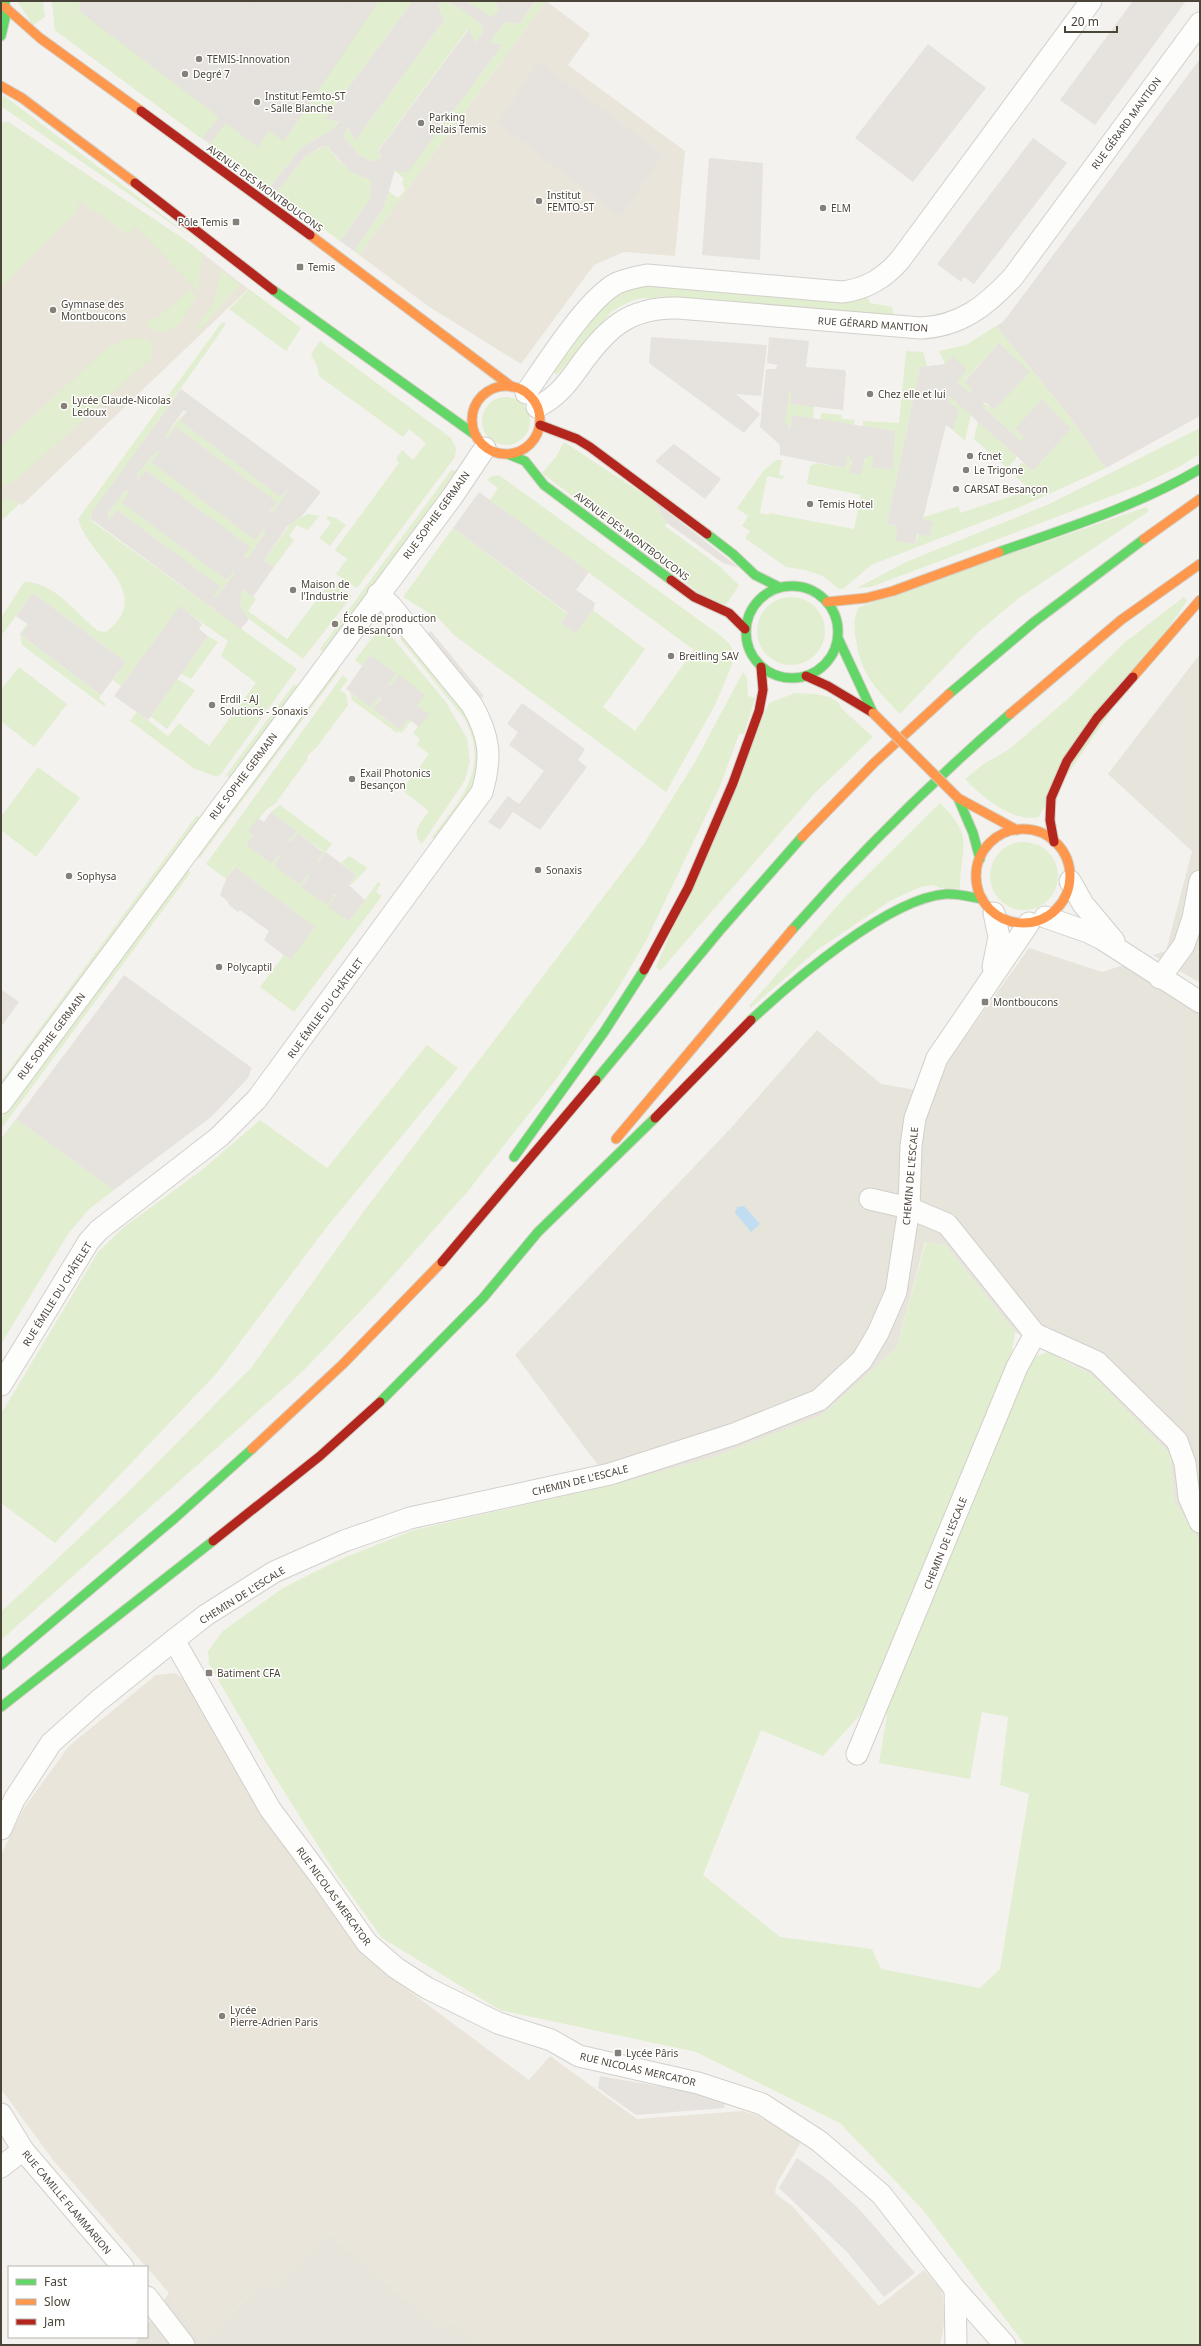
<svg xmlns="http://www.w3.org/2000/svg" width="1201" height="2346" font-family="'Noto Sans',sans-serif">
  <rect width="100%" height="100%" fill="#f4f2ee"/>
  <g fill="#e7e4dc">
    <polygon points="1200,654 1200,983 1153,955 1166,951 1192,851 1108,774"/>
    <polygon points="1029,948 1102,972 1124,965 1200,1012 1200,1542 1174,1501 1170,1454 1092,1375 1015,1332 945,1245 925,1242 896,1349 821,1416 711,1458 613,1485 515,1355 729,1130 817,1030 881,1084 934,1093 948,1061"/>
    <polygon points="330,2234 442,2330 450,2321 478,2345 134,2345 140,2337 147,2337 147,2326 169,2293 203,2344 256,2287 273,2287"/>
  </g>
  <g fill="#e6e2de">
    <polygon points="52,1 400,1 264,184 55,30"/>
    <polygon points="1200,59 1200,416 1106,468 1066,412 996,326 1003,322"/>
  </g>
  <g fill="#eae5da">
    <polygon points="546,1 590,34 568,65 685,151 675,256 624,252 594,265 521,364 428,306 359,255"/>
    <polygon points="8,122 188,242 248,289 22,505 19,503 1,520 1,123"/>
    <polygon points="175,1673 187,1681 263,1819 369,1957 389,1976 529,2080 550,2056 637,2119 742,2111 756,2115 797,2138 800,2144 777,2183 775,2193 793,2207 879,2306 924,2270 942,2291 945,2319 940,2345 478,2345 450,2322 442,2330 330,2234 273,2287 256,2287 203,2344 169,2293 53,2160 1,2089 1,1855 24,1808 69,1746 156,1675"/>
  </g>
  <g fill="#e1eecf">
    <polygon points="17,1 43,1 45,17 33,25"/>
    <polygon points="52,1 80,1 79,11 219,117 202,139 55,30"/>
    <polygon points="379,1 413,1 325,119 340,120 331,130 302,147 269,188 209,144 226,123 258,147 269,131 284,141"/>
    <path d="M443 1C455 2 482 18 483 32L475 44 468 29 379 149 382 157 373 162 357 153 343 136 348 127 355 141 444 20 438 6Z"/>
    <polygon points="466,1 495,1 499,11 495,16 489,17"/>
    <polygon points="535,1 546,1 359,255 354,251 383,209 388,191 398,198 405,190 402,182 404,179 395,171 408,171 502,45 488,44 504,22 519,24"/>
    <polygon points="3,95 198,242 1,106"/>
    <polygon points="8,122 188,242 204,256 201,264 198,291 136,227 127,234 80,201 75,213 1,288 1,123"/>
    <path d="M326 145H330L328 147C339 163 352 174 371 180V198L340 241 276 193 305 157Z"/>
    <path d="M223 271 240 285 199 330 196 328C203 318 211 309 215 298 218 288 217 280 223 271Z"/>
    <path d="M648 284 867 296 870 303 892 307 894 318 680 299 642 298 631 301 612 311 557 375 553 372C579 337 601 292 648 284Z"/>
    <polygon points="191,289 197,297 177,327 162,333 145,326 150,318 156,319"/>
    <polygon points="249,289 301,328 286,351 229,309"/>
    <path d="M222 322 226 324 91 516 93 522 297 669 221 774 217 777 193 768 130 721 137 712 168 736 179 723 209 746 256 683 221 656 228 641 180 607 121 686 113 680 126 662 33 593 1 636V618L24 582C53 581 76 613 98 631L106 632C157 592 89 559 78 519Z"/>
    <polygon points="996,326 1066,412 1106,468 1018,508 871,565 843,589 839,589 823,576 805,570 786,567 745,538 750,531 742,526 748,516 737,508 764,470 776,460 782,460 779,475 784,476 783,479 767,476 760,513 769,515 769,513 854,529 861,495 807,484 810,466 816,463 845,468 847,455 851,458 851,465 864,462 867,455 873,454 892,469 895,431 863,426 863,421 899,423 906,351 923,352 927,366 920,367 887,524 897,526 915,544 924,517 959,506 960,513 1030,490 1012,473 1021,463 1025,464 1033,471 1071,429 1015,429 1023,437 1023,440 1021,441 983,407 983,403 994,409 999,343 964,381 972,389 970,393 957,382 966,369 945,364 939,351 966,345"/>
    <polygon points="130,338 149,340 154,350 152,357 17,480 1,486 1,446 111,344 113,346 122,340"/>
    <polygon points="320,341 451,438 456,448 455,457 357,588 336,574 347,559 335,550 399,463 396,459 402,450 413,460 426,443 409,429 403,437 319,376 317,366 311,354"/>
    <path d="M791 390 790 404 814 406 813 419 792 415 790 429C781 420 787 404 788 392Z"/>
    <polygon points="949,396 971,414 965,441 953,430 958,410 948,401"/>
    <circle cx="506" cy="421" r="24"/>
    <polygon points="186,410 180,421 280,497 290,487 273,513 269,513 276,502 176,427 167,438 166,435"/>
    <polygon points="821,413 842,415 842,419 855,420 854,426 820,421"/>
    <polygon points="978,421 1016,456 1016,459 1007,468 974,439"/>
    <polygon points="1200,428 1200,454 1179,467 1141,485 871,587 857,588 906,562 1047,505"/>
    <polygon points="564,442 654,501 667,523 665,526 718,565 739,585 726,605 702,595 542,473 556,457"/>
    <polygon points="157,451 160,452 152,462 255,540 264,529 265,533 248,558 243,558 249,547 146,470 138,480 137,474"/>
    <polygon points="452,469 457,473 324,652 320,649"/>
    <path d="M499 475 721 636C730 644 736 649 733 662L715 705 666 792 454 635 439 619 403 597 453 528 568 614 575 634 593 610 645 649 603 707 635 731 694 650 490 500 498 488 487 480 492 476Z"/>
    <path d="M128 491 130 492 122 503 226 580 235 570 234 574 217 597H213L220 587 117 510 109 520C106 512 120 492 128 491Z"/>
    <polygon points="1,500 16,501 19,504 1,521"/>
    <path d="M1146 507 1149 511 1019 598 978 632 900 714C876 689 861 675 856 640 854 628 853 617 859 607Z"/>
    <polygon points="308,514 319,516 308,530 297,525 289,536 294,540 274,567 264,560 292,522"/>
    <polygon points="328,516 336,518 346,525 330,546 319,538 331,523 326,518"/>
    <polygon points="331,581 352,596 303,659 249,619 240,606 242,589 256,599 248,611 287,639"/>
    <circle cx="791" cy="631" r="34"/>
    <path d="M1184 597 1187 601 1038 817C1013 823 981 796 965 779L982 765 1008 750 1069 698 1124 643Z"/>
    <polygon points="27,624 29,625 22,636 101,695 99,699 106,704 104,706 22,645 20,634"/>
    <path d="M382 625 445 701 467 738 470 761 465 780 422 844C409 833 422 821 429 811L402 790 429 754 417 745 420 739 413 733 428 714 417 706 399 676 390 686 370 655 362 666 355 660Z"/>
    <path d="M404 634 468 714 481 750 475 784 436 841 432 837C461 799 491 768 464 718L400 639Z"/>
    <polygon points="208,636 218,642 191,679 181,674"/>
    <polygon points="19,667 67,704 34,747 1,721 1,690"/>
    <polygon points="336,670 340,670 199,859 198,854"/>
    <polygon points="743,672 747,678 748,696 755,698 744,734 739,734 721,784 647,939 617,990 557,1078 468,1191 375,1296 302,1372 1,1640 1,1612 128,1492 251,1368 364,1211 643,845 695,762"/>
    <polygon points="343,675 348,680 340,690 346,694 348,705 316,748 308,755 307,760 275,804 267,809 249,831 254,834 272,864 280,854 300,884 307,874 309,875 301,887 336,896 349,921 378,882 381,884 376,892 382,896 294,1012 260,987 284,955 289,960 234,867 226,879 206,864"/>
    <polygon points="177,679 195,690 167,729 150,716"/>
    <polygon points="294,684 298,687 230,778 226,775"/>
    <polygon points="350,692 370,707 378,697 381,698 373,709 400,730 408,719 411,721 402,733 399,731 397,733 352,700"/>
    <polygon points="795,693 814,694 830,697 839,703 841,708 873,737 814,794 660,971 656,967 769,703"/>
    <polygon points="38,767 80,798 36,857 1,830 1,817"/>
    <path d="M940 803C976 838 960 846 960 889L940 888 933 885 920 887 890 901 817 950 751 1008 749 1006 846 896Z"/>
    <polygon points="280,805 332,844 318,862 316,861 323,851 298,833 291,842 289,841 296,831 271,812"/>
    <polygon points="197,815 201,819 1,1088 1,1081"/>
    <circle cx="1024" cy="876" r="34"/>
    <polygon points="349,856 368,868 351,885 349,885 356,875 341,863"/>
    <polygon points="188,871 191,872 1,1129 1,1119 182,873"/>
    <polygon points="427,1045 458,1068 326,1228 216,1374 55,1543 1,1503 1,1414 98,1252 124,1227 202,1170 260,1120 327,1168"/>
    <polygon points="16,1119 114,1190 88,1210 68,1234 1,1344 1,1139"/>
    <polygon points="926,1242 945,1245 1015,1332 1010,1363 869,1705 823,1756 761,1730 703,1875 780,1937 872,1949 881,1969 980,1988 1000,1969 1029,1794 1000,1785 1008,1717 982,1712 970,1779 879,1763 887,1715 882,1712 1024,1365 1036,1356 1048,1352 1092,1375 1170,1454 1174,1501 1200,1542 1200,2345 1025,2345 923,2210 840,2123 696,2052 500,2010 382,1938 334,1871 270,1769 209,1664 208,1651 223,1631 283,1588 341,1559 414,1530 613,1485 711,1458 821,1416 896,1349"/>
  </g>
  <g fill="#e6e3df" fill-rule="evenodd">
    <polygon points="251,1 351,1 317,52"/>
    <path d="M413 1H466L491 17 499 11 495 1H535L519 24 504 22 489 43 503 44 408 172 395 171 383 209 354 251 340 241 371 198V180L353 173 343 164 328 147 329 145 321 147 305 157 276 193 269 188 302 147 331 130 340 121 325 119ZM443 1 455 5 468 14 482 26 483 32 475 43 469 29 379 150 382 157 373 162 357 153 343 136 348 127 355 141 444 20 438 6Z"/>
    <polygon points="1133,1 1186,1 1095,125 1060,100"/>
    <polygon points="928,44 986,88 913,182 855,138"/>
    <polygon points="538,62 663,154 621,217 498,123"/>
    <polygon points="1033,138 1067,163 974,284 964,277 961,282 937,264"/>
    <polygon points="709,158 763,163 760,260 702,255"/>
    <polygon points="651,337 767,345 761,396 736,394 760,414 744,433 649,363"/>
    <polygon points="769,337 809,341 806,367 845,370 846,374 843,410 790,404 791,391 789,391 785,421 790,429 792,415 895,431 893,469 872,468 873,454 865,458 861,475 849,473 852,462 848,455 845,468 780,455 780,445 760,427 766,369 775,369 778,365 767,363"/>
    <polygon points="999,343 1030,372 994,410 986,403 983,403 983,407 1021,441 1023,440 1023,437 1015,429 1042,399 1071,429 1033,471 949,396 948,401 959,410 953,430 946,425 923,519 933,522 929,536 917,534 915,544 896,541 897,526 887,524 920,367 945,364 953,356 967,370 957,382 970,393 972,389 964,382"/>
    <path d="M181 389 321 492 302 516 287 527 264 560 274 567 253 597 242 589 240 606 249 619 241 629 91 519 92 512ZM183 411H187L180 421 280 497 290 487 273 513 269 512 277 502 176 427 167 438 166 435ZM157 451 160 452 151 462 255 540 264 529 265 533 248 558H243L250 547 146 470 138 480 137 474ZM128 491 129 492 122 503 226 580 235 570 234 574 217 597H213L221 587 117 510 109 520 108 513 124 492Z"/>
    <polygon points="674,444 721,479 705,499 655,461"/>
    <polygon points="479,492 589,572 576,590 595,603 593,610 575,634 561,623 568,613 453,528"/>
    <polygon points="654,501 739,568 723,563 667,523"/>
    <polygon points="33,593 126,662 101,695 21,635 29,625 16,616"/>
    <polygon points="180,606 202,624 199,629 208,636 148,720 114,696"/>
    <polygon points="431,631 484,696 472,705 419,640"/>
    <polygon points="370,655 396,673 388,684 390,686 399,675 425,695 417,706 429,714 419,727 408,719 400,730 373,709 381,699 379,697 370,707 346,689"/>
    <polygon points="522,703 585,749 578,760 587,767 540,830 513,812 500,830 488,822 508,796 519,804 544,771 509,745 518,732 507,724"/>
    <polygon points="271,812 296,831 289,841 291,842 298,833 323,852 317,861 318,862 326,852 356,875 349,885 365,900 349,921 328,907 336,895 334,895 327,905 301,887 309,876 308,874 300,885 274,866 281,856 280,854 272,864 246,845 254,835 248,831 258,818 264,822"/>
    <polygon points="235,867 315,927 290,960 264,940 269,931 240,910 238,912 230,906 227,901 220,895 226,879"/>
    <polygon points="124,975 252,1068 248,1078 211,1117 114,1190 16,1119"/>
    <polygon points="1,989 19,1002 1,1027"/>
    <polygon points="600,2076 698,2093 725,2103 724,2108 636,2115 598,2088"/>
    <polygon points="797,2158 827,2179 860,2210 915,2273 884,2297 847,2252 779,2188"/>
  </g>
  <polygon fill="#c0ddf1" points="744,1206 760,1224 751,1232 735,1213 737,1207"/>
  <g fill="none" stroke-linecap="round" stroke-linejoin="round">
    <defs>
      <g id="street">
        <path d="M526 393C547 363 587 299 617 283 626 279 637 277 647 275L842 292C867 289 884 278 900 260L1091 1"/>
        <path d="M537 407C556 398 567 384 579 367 606 329 628 307 678 308L921 328C961 326 986 306 1013 277L1200 23"/>
        <polyline points="1070,881 1083,904 1114,941"/>
        <polyline points="1045,917 1088,932 1102,939 1200,1002"/>
        <polyline points="993,967 999,937 994,913"/>
        <polyline points="1160,978 1184,945 1193,918 1200,881"/>
        <polyline points="1,1103 452,497 485,448"/>
        <polyline points="870,1199 909,1208 947,1224 1035,1334 1097,1362 1177,1441 1185,1463 1189,1497 1200,1522"/>
        <path d="M1 1385 89 1241 99 1230 219 1137 257 1099 482 792C492 757 490 737 472 705L391 606 378 594"/>
        <polyline points="174,1640 270,1809 320,1876 367,1943 396,1968 427,1988 498,2023 551,2040 579,2056 698,2083 762,2104 819,2141 881,2194 955,2289 1005,2345"/>
        <polyline points="857,1754 1017,1367 1035,1334"/>
        <polyline points="1,1829 14,1800 51,1743 98,1701 174,1640 206,1615 274,1572 344,1541 410,1518 610,1474 734,1434 819,1400 862,1360 878,1333 896,1292 909,1208 911,1146 915,1118 937,1058 1029,923"/>
        <polyline points="1,2114 23,2150 123,2267"/>
        <polyline points="1,2167 23,2150"/>
        <polyline points="955,2289 956,2345"/>
        <polyline points="147,2297 184,2345"/>
      </g>
      <g id="fast">
        <polyline points="1,36 5,19 5,1"/>
        <polyline points="273,290 474,434"/>
        <polyline points="510,455 525,461 544,485 671,580"/>
        <polyline points="707,534 733,554 755,575 779,587"/>
        <path d="M999 552C1067 528 1137 506 1200 469"/>
        <circle cx="792" cy="632" r="46"/>
        <polyline points="838,638 873,713"/>
        <polyline points="949,694 1034,622 1144,539"/>
        <polyline points="958,798 973,833 980,859"/>
        <path d="M792 930C860 853 932 781 1010 714"/>
        <path d="M751 1020C793 981 889 898 946 894 957 893 971 897 982 899"/>
        <polyline points="596,1080 722,928 802,837"/>
        <polyline points="514,1157 604,1032 644,970"/>
        <polyline points="380,1402 483,1298 538,1232 655,1118"/>
        <polyline points="1,1665 175,1518 252,1449"/>
        <polyline points="1,1707 213,1541"/>
      </g>
      <g id="slow">
        <polyline points="5,7 40,38 141,111"/>
        <polyline points="1,86 22,98 135,183"/>
        <polyline points="310,235 512,387"/>
        <circle cx="506" cy="420" r="34"/>
        <polyline points="1144,539 1200,499"/>
        <polyline points="827,602 866,598 893,591 999,552"/>
        <polyline points="1133,677 1200,600"/>
        <polyline points="1010,714 1121,620 1200,564"/>
        <polyline points="958,798 1017,830"/>
        <circle cx="1023" cy="876" r="47"/>
        <polyline points="802,837 874,763 949,694"/>
        <polyline points="616,1139 792,930"/>
        <polyline points="252,1449 343,1364 442,1262"/>
      </g>
      <g id="jam">
        <polyline points="141,111 310,235"/>
        <polyline points="135,183 273,290"/>
        <polyline points="540,425 577,439 590,447 707,534"/>
        <polyline points="671,580 694,597 729,613 745,629"/>
        <polyline points="806,676 828,686 873,713"/>
        <polyline points="1054,842 1050,820 1051,798 1067,761 1097,718 1133,677"/>
        <polyline points="644,970 688,888 733,783 759,711 763,690 761,667"/>
        <polyline points="655,1118 751,1020"/>
        <polyline points="442,1262 596,1080"/>
        <polyline points="213,1541 320,1456 380,1402"/>
      </g>
    </defs>
    <use href="#street" stroke="#d2d0cb" stroke-width="23"/>
    <use href="#fast" stroke="#d3cfc5" stroke-width="11"/>
    <use href="#slow" stroke="#d3cfc5" stroke-width="11"/>
    <use href="#jam" stroke="#d3cfc5" stroke-width="11"/>
    <use href="#street" stroke="#fdfdfc" stroke-width="21"/>
    <use href="#fast" stroke="#63d668" stroke-width="9"/>
    <use href="#slow" stroke="#ff974d" stroke-width="9"/>
    <use href="#jam" stroke="#b3261e" stroke-width="9"/>
    <defs>
      <polyline id="slow-bridge" points="873,713 958,798"/>
    </defs>
    <use href="#slow-bridge" stroke="#d3cfc5" stroke-width="11" stroke-linecap="butt"/>
    <use href="#slow-bridge" stroke="#ff974d" stroke-width="9"/>
  </g>
  <g fill="#868178" stroke="#fff" stroke-width="1.5">
    <circle cx="199" cy="59" r="4"/>
    <circle cx="185" cy="74" r="4"/>
    <circle cx="257" cy="102" r="4"/>
    <circle cx="421" cy="123" r="4"/>
    <circle cx="539" cy="201" r="4"/>
    <circle cx="823" cy="208" r="4"/>
    <rect x="232" y="218" width="8" height="8" rx="2"/>
    <rect x="296" y="263" width="8" height="8" rx="2"/>
    <circle cx="53" cy="310" r="4"/>
    <circle cx="870" cy="394" r="4"/>
    <circle cx="64" cy="406" r="4"/>
    <circle cx="970" cy="456" r="4"/>
    <circle cx="966" cy="470" r="4"/>
    <circle cx="956" cy="489" r="4"/>
    <circle cx="810" cy="504" r="4"/>
    <circle cx="293" cy="590" r="4"/>
    <circle cx="335" cy="624" r="4"/>
    <circle cx="671" cy="656" r="4"/>
    <circle cx="212" cy="705" r="4"/>
    <circle cx="352" cy="779" r="4"/>
    <circle cx="538" cy="870" r="4"/>
    <circle cx="69" cy="876" r="4"/>
    <circle cx="219" cy="967" r="4"/>
    <rect x="981" y="998" width="8" height="8" rx="2"/>
    <rect x="205" y="1669" width="8" height="8" rx="2"/>
    <circle cx="222" cy="2016" r="4"/>
    <rect x="614" y="2049" width="8" height="8" rx="2"/>
  </g>
  <g text-anchor="middle" stroke-width="3" stroke-linejoin="round" paint-order="stroke">
    <g font-size="10" fill="#4b4439" stroke="#fff" text-anchor="start">
      <text x="207" y="63">TEMIS-Innovation</text>
      <text x="193" y="78">Degré 7</text>
      <text x="265" y="100">Institut Femto-ST<tspan x="265" dy="12">- Salle Blanche</tspan></text>
      <text x="429" y="121">Parking<tspan x="429" dy="12">Relais Temis</tspan></text>
      <text x="547" y="199">Institut<tspan x="547" dy="12">FEMTO-ST</tspan></text>
      <text x="831" y="212">ELM</text>
      <text x="228" y="226" text-anchor="end">Pôle Temis</text>
      <text x="308" y="271">Temis</text>
      <text x="61" y="308">Gymnase des<tspan x="61" dy="12">Montboucons</tspan></text>
      <text x="878" y="398">Chez elle et lui</text>
      <text x="72" y="404">Lycée Claude-Nicolas<tspan x="72" dy="12">Ledoux</tspan></text>
      <text x="978" y="460">fcnet</text>
      <text x="974" y="474">Le Trigone</text>
      <text x="964" y="493">CARSAT Besançon</text>
      <text x="818" y="508">Temis Hotel</text>
      <text x="301" y="588">Maison de<tspan x="301" dy="12">l'Industrie</tspan></text>
      <text x="343" y="622">École de production<tspan x="343" dy="12">de Besançon</tspan></text>
      <text x="679" y="660">Breitling SAV</text>
      <text x="220" y="703">Erdil - AJ<tspan x="220" dy="12">Solutions - Sonaxis</tspan></text>
      <text x="360" y="777">Exail Photonics<tspan x="360" dy="12">Besançon</tspan></text>
      <text x="546" y="874">Sonaxis</text>
      <text x="77" y="880">Sophysa</text>
      <text x="227" y="971">Polycaptil</text>
      <text x="993" y="1006">Montboucons</text>
      <text x="217" y="1677">Batiment CFA</text>
      <text x="230" y="2014">Lycée<tspan x="230" dy="12">Pierre-Adrien Paris</tspan></text>
      <text x="626" y="2057">Lycée Pâris</text>
    </g>
    <g font-size="10" fill="#4b4439" stroke="#fff">
      <text transform="translate(1126 123) rotate(-54)" y="4">RUE GÉRARD MANTION</text>
      <text transform="translate(265 188) rotate(36)" y="4">AVENUE DES MONTBOUCONS</text>
      <text transform="translate(873 324) rotate(4)" y="4">RUE GÉRARD MANTION</text>
      <text transform="translate(436 515) rotate(-54)" y="4">RUE SOPHIE GERMAIN</text>
      <text transform="translate(632 536) rotate(37)" y="4">AVENUE DES MONTBOUCONS</text>
      <text transform="translate(243 776) rotate(-53)" y="4">RUE SOPHIE GERMAIN</text>
      <text transform="translate(325 1008) rotate(-54)" y="4">RUE ÉMILIE DU CHÂTELET</text>
      <text transform="translate(51 1036) rotate(-53)" y="4">RUE SOPHIE GERMAIN</text>
      <text transform="translate(910 1176) rotate(-85)" y="4">CHEMIN DE L'ESCALE</text>
      <text transform="translate(57 1294) rotate(-58)" y="4">RUE ÉMILIE DU CHÂTELET</text>
      <text transform="translate(580 1480) rotate(-14)" y="4">CHEMIN DE L'ESCALE</text>
      <text transform="translate(945 1543) rotate(-68)" y="4">CHEMIN DE L'ESCALE</text>
      <text transform="translate(242 1595) rotate(-32)" y="4">CHEMIN DE L'ESCALE</text>
      <text transform="translate(334 1896) rotate(54)" y="4">RUE NICOLAS MERCATOR</text>
      <text transform="translate(638 2069) rotate(13)" y="4">RUE NICOLAS MERCATOR</text>
      <text transform="translate(67 2202) rotate(50)" y="4">RUE CAMILLE FLAMMARION</text>
    </g>
  </g>
  <rect width="1201" height="2346" fill="none" stroke="#4b4439" stroke-width="4"/>
  <rect x="8" y="2266" width="140" height="72" fill="#ffffff" stroke="#b7b4b0"/>
  <rect x="16" y="2279" width="20" height="6" fill="#63d668" stroke="#b7b4b0"/>
  <text x="44" y="2286" font-size="12" fill="#4b4439">Fast</text>
  <rect x="16" y="2299" width="20" height="6" fill="#ff974d" stroke="#b7b4b0"/>
  <text x="44" y="2306" font-size="12" fill="#4b4439">Slow</text>
  <rect x="16" y="2319" width="20" height="6" fill="#b3261e" stroke="#b7b4b0"/>
  <text x="44" y="2326" font-size="12" fill="#4b4439">Jam</text>
  <path d="M1065 26v6h52v-6" fill="none" stroke="#4b4439" stroke-width="2"/>
  <text x="1071" y="26" font-size="12" fill="#4b4439" stroke="#ffffff" stroke-width="3" paint-order="stroke">20 m</text>
</svg>
